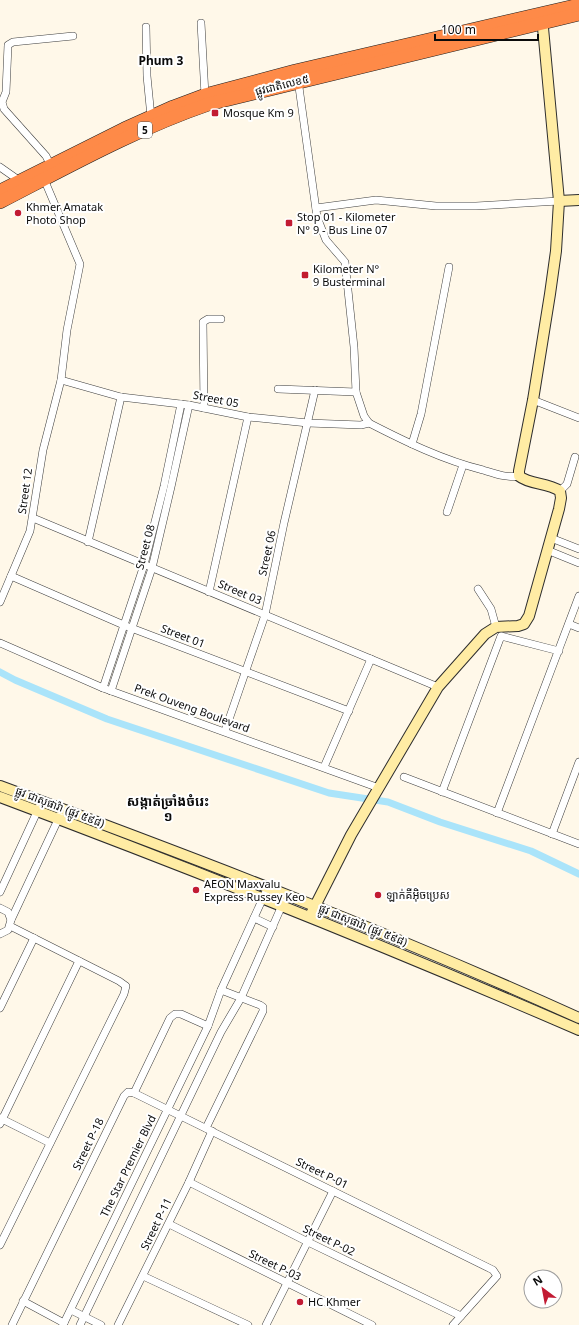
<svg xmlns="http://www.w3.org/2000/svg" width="579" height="1325" font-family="Georgia,'Noto Sans Khmer',serif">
  <rect width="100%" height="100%" fill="#fff8e9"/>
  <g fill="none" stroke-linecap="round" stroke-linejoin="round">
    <polyline stroke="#aae4fa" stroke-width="7" points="0,672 15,680 107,719 329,793 388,802 440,822 531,851 579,874"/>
    <defs>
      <g id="street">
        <polyline points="201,23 205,95"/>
        <polyline points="146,27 147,76 151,117"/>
        <path d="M298 80 317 217 326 240 345 262 354 347 356 392 364 416 369 423C406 442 443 460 483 470 496 474 507 478 519 476"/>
        <polyline points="51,166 46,156 4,109 2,102 6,92 8,45 13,42 73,36"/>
        <polyline points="0,167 20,181"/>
        <polyline points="316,208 376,200 436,206 476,206 559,201"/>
        <polyline points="61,380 121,397 189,405 248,417 308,423 361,425 369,423"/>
        <polyline points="278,389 356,392"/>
        <polyline points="533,400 579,418"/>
        <polyline points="204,408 203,322 208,319 221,319"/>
        <polyline points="412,444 421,414 449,267"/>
        <polyline points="560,491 567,484 575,457"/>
        <polyline points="447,512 463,465"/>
        <polyline points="33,518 438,687"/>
        <polyline points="551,538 579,549"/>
        <polyline points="88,542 121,397"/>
        <polyline points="547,550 579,563"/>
        <polyline points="11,576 126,626 349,711"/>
        <polyline points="478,589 491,609 496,627"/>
        <polyline points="209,592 248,417"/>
        <polyline points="0,602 30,531 43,450 61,380 67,330 80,264 44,179"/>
        <polyline points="569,624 579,628"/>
        <polyline points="0,643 103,688 379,788"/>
        <polyline points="103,688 144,565 164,486 181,404"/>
        <polyline points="111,691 152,568 171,487 189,405"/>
        <polyline points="225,731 265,615 284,523 315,390"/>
        <polyline points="324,767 371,659"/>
        <polyline points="404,777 579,844"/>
        <polyline points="442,792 501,636 559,651"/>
        <polyline points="497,813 579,596"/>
        <polyline points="552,834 579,762"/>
        <polyline points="0,892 42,801"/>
        <polyline points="0,908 8,912 11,920 8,930 0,934"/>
        <polyline points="254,918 273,927"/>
        <polyline points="11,920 63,809"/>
        <polyline points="0,1008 34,938"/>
        <polyline points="134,1093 170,1018 175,1014 181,1014 208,1026"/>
        <polyline points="0,1118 50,1143"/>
        <polyline points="0,1124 79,961"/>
        <polyline points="206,1128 263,1011 263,1007 260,1005 221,990"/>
        <polyline points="189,1182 308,1242 461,1316"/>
        <polyline points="169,1224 372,1325"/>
        <polyline points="0,1245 124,994 126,986 119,981 10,926"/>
        <polyline points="143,1276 248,1325"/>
        <polyline points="23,1301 64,1323"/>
        <polyline points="71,1310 101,1325"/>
        <polyline points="12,1325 124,1096 128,1092 134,1093 493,1270 497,1276 453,1325"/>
        <polyline points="63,1325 208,1026 221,990 268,887"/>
        <polyline points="80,1325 221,1032 241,998 287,894"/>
        <polyline points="118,1325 189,1182 212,1131"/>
        <polyline points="266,1325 333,1191"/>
      </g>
      <g id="secondary">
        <polyline points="559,201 579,200"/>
        <path d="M0 786C195 858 389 932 579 1018"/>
        <path d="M0 797C195 870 388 947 579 1030"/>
        <path d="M310 916 351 835 438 687 485 634 496 627 518 626 524 624 529 616 559 509 561 498 560 491C547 482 530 485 519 476V471L533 400 550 294 556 251 559 201 542 17"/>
      </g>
      <g id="highway">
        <polyline points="0,191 124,129 173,107 205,95 295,71 579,5"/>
        <path d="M0 202C68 167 136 129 209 104L579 14"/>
      </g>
    </defs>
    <use href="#street" stroke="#3e3e3e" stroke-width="8"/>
    <use href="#secondary" stroke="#2d2d2d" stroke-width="12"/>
    <use href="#highway" stroke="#1c1c1c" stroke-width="14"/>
    <use href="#street" stroke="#fff" stroke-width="7"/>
    <use href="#secondary" stroke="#ffeca4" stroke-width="10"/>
    <use href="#highway" stroke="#fe8a48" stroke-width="13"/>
  </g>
  <g fill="#c21b33" stroke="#fff" stroke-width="1.5">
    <rect x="211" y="109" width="8" height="8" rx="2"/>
    <circle cx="18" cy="213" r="4"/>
    <rect x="285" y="219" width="8" height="8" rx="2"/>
    <rect x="301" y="271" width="8" height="8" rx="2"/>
    <circle cx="196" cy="890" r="4"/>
    <circle cx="378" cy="895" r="4"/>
    <circle cx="300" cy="1302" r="4"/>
  </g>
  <g text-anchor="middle" stroke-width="4" stroke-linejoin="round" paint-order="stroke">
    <rect fill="#fff" stroke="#545454" stroke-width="1" x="138" y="122" width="14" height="16" rx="3"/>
    <g font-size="10" font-weight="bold" fill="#0b0b0b">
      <text x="145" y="134">5</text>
    </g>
    <g font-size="11" fill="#0b0b0b" stroke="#fff">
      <text transform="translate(282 85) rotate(-14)" y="4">ផ្លូវជាតិលេខ៥</text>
      <text transform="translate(216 399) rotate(11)" y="4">Street 05</text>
      <text transform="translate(25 491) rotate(-82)" y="4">Street 12</text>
      <text transform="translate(145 547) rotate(-75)" y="4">Street 08</text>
      <text transform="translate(267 553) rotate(-78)" y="4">Street 06</text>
      <text transform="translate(240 592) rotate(23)" y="4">Street 03</text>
      <text transform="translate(183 636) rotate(21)" y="4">Street 01</text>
      <text transform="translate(192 708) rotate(20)" y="4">Prek Ouveng Boulevard</text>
      <text transform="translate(60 807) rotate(21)" y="4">ផ្លូវ ជាសុផារ៉ា (ផ្លូវ ៥៩៨)</text>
      <text transform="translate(363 925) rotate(22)" y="4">ផ្លូវ ជាសុផារ៉ា (ផ្លូវ ៥៩៨)</text>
      <text transform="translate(88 1144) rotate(-64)" y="4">Street P-18</text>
      <text transform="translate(128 1166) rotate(-64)" y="4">The Star Premier Blvd</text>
      <text transform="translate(322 1173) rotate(26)" y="4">Street P-01</text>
      <text transform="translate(156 1224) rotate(-64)" y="4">Street P-11</text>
      <text transform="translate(329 1240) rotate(26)" y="4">Street P-02</text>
      <text transform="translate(275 1265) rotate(26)" y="4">Street P-03</text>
    </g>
    <g font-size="11" fill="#0b0b0b" stroke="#fff" text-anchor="start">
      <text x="223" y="117">Mosque Km 9</text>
      <text x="26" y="211">Khmer Amatak<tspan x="26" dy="13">Photo Shop</tspan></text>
      <text x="297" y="221">Stop 01 - Kilometer<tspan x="297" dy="13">N° 9 - Bus Line 07</tspan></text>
      <text x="313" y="273">Kilometer N°<tspan x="313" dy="13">9 Busterminal</tspan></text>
      <text x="204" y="888">AEON Maxvalu<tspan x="204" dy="13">Express Russey Keo</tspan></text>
      <text x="386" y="899">ឡាក់គីអ៊ិចប្រេស</text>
      <text x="308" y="1306">HC Khmer</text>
    </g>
    <g font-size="12" font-weight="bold" fill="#0b0b0b" stroke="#fff">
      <text x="161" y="65">Phum 3</text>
    </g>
    <g font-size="13" font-weight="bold" fill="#0b0b0b" stroke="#fff">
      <text x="168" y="806">សង្កាត់ច្រាំងចំរេះ<tspan x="168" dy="15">១</tspan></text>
    </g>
  </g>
  <g transform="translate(543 1289) rotate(328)"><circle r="19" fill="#ffffff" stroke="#9d9d9d"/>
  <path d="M0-3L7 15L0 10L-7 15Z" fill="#c21b33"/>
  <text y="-6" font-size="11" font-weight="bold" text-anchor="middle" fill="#0b0b0b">N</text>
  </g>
  <path d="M435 34v6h103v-6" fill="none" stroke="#0b0b0b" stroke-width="2"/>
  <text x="441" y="34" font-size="12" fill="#0b0b0b" stroke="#ffffff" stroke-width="3" paint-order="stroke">100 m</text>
</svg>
